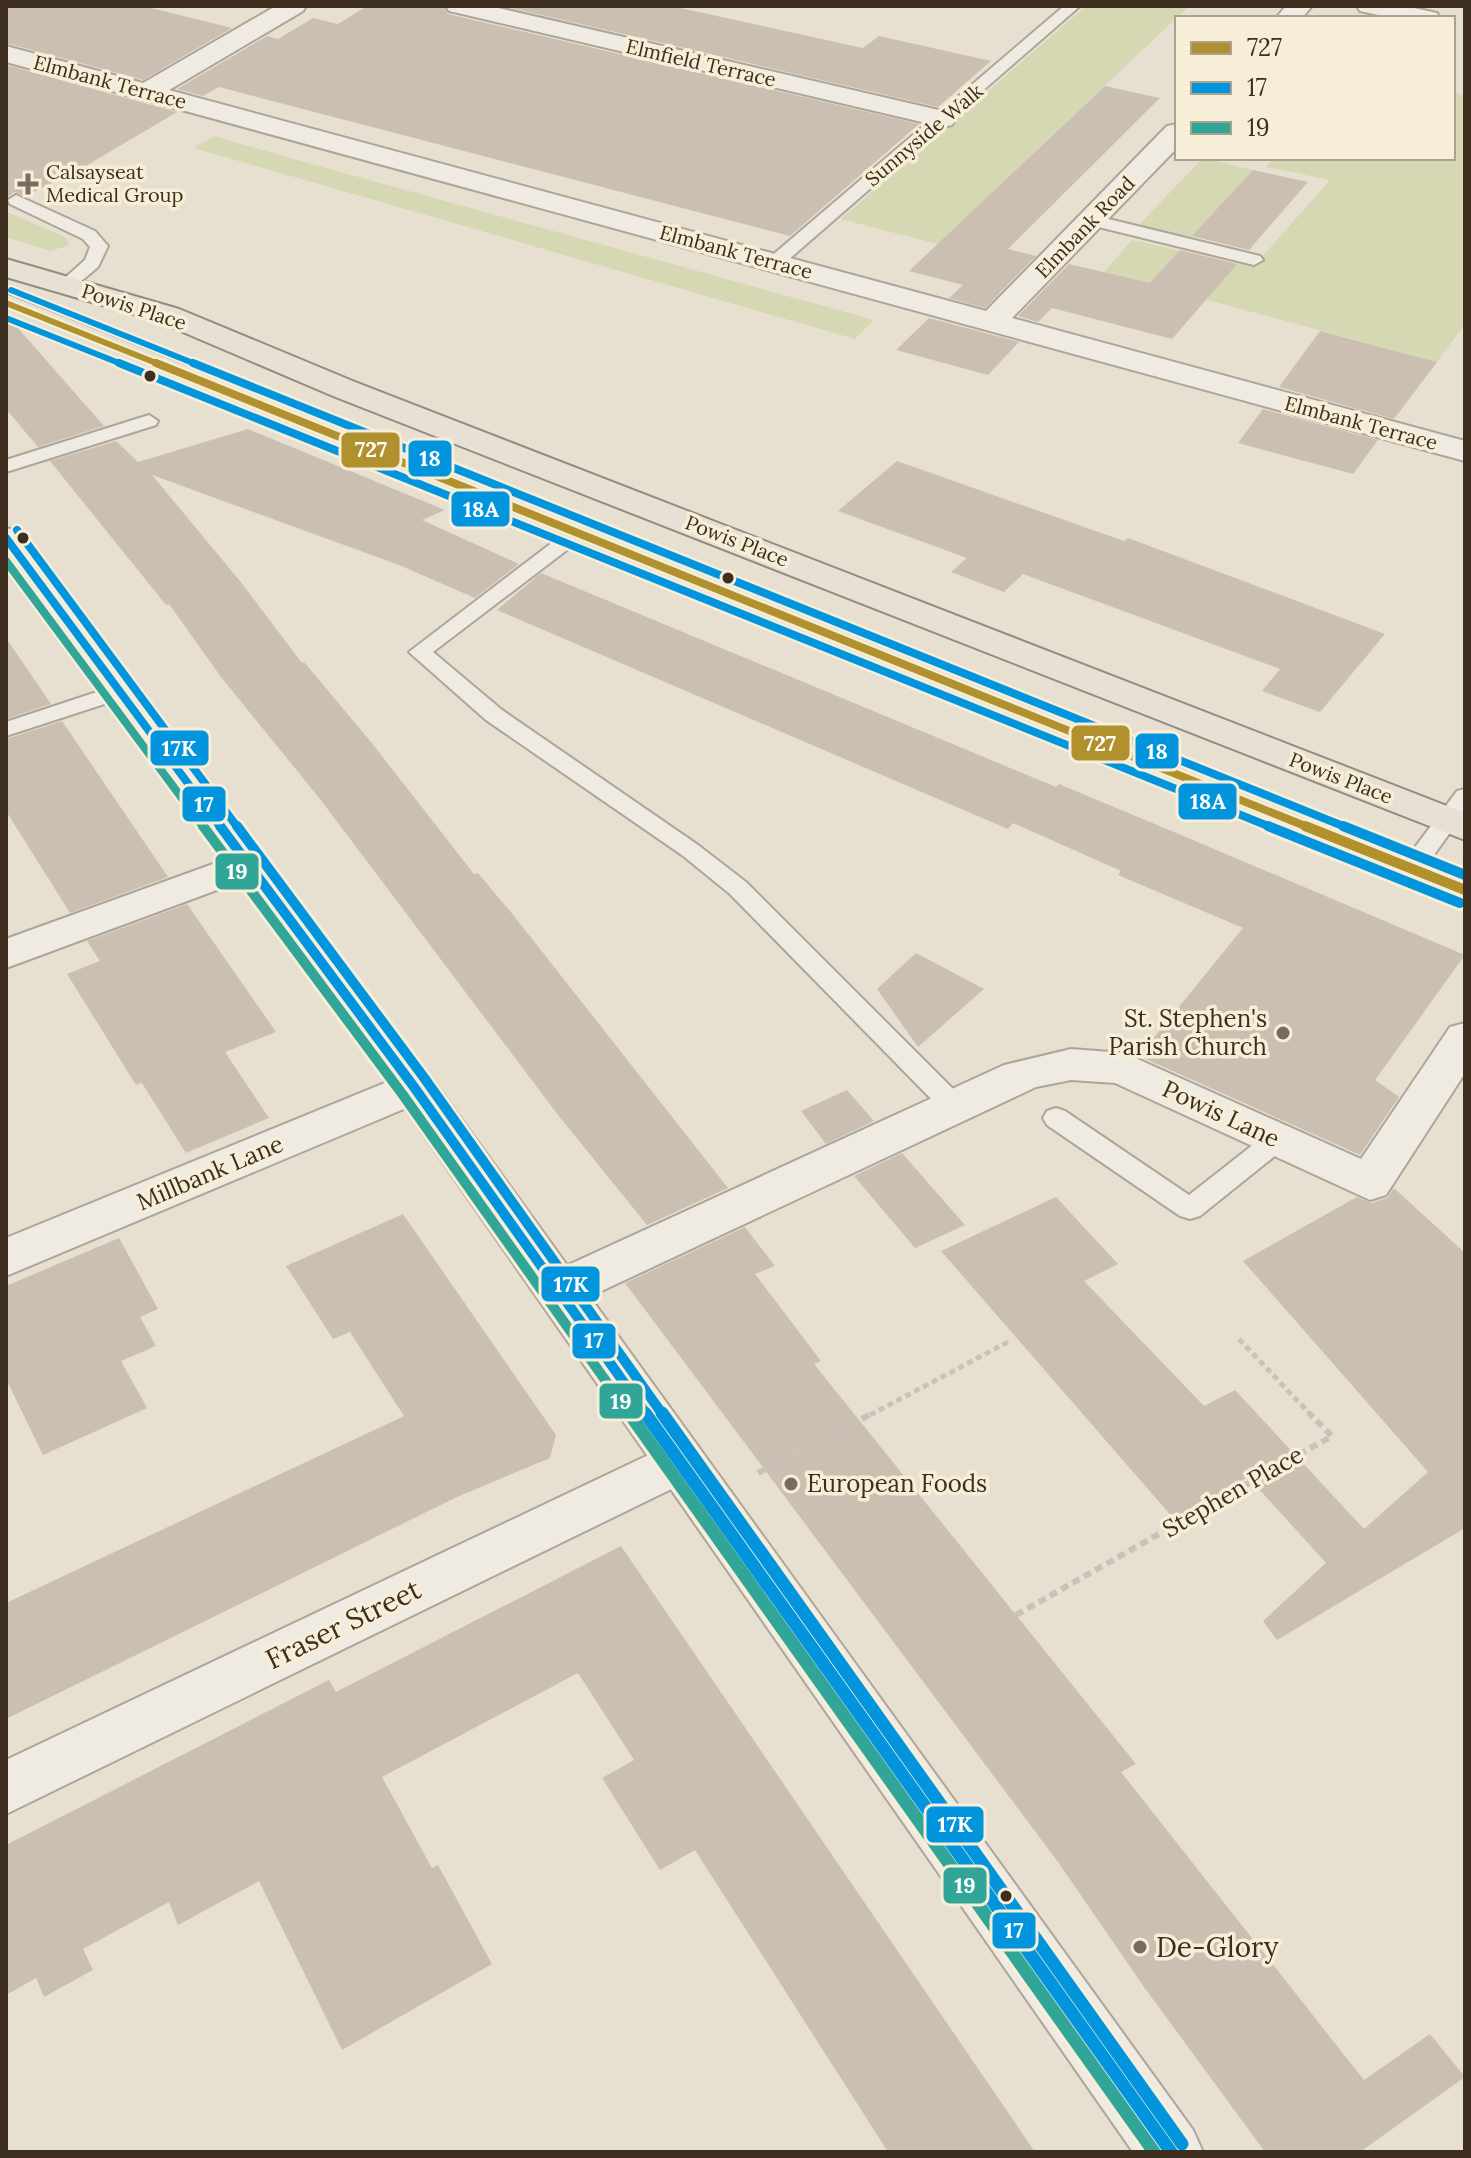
<svg xmlns="http://www.w3.org/2000/svg" width="1471" height="2158" font-family="Lora,serif">
  <rect width="100%" height="100%" fill="#e7e0d1"/>
  <g fill="#d6d7b3">
    <polygon points="1086,6 1189,6 999,186 1057,201 995,259 841,219"/>
    <polygon points="1453,92 1465,95 1465,324 1437,362 1104,272 1132,240 1253,267 1330,180 1266,167 1274,158 1453,158"/>
    <polygon points="214,136 283,156 874,320 855,339 194,148"/>
    <polygon points="1203,158 1253,170 1188,241 1136,228"/>
    <polygon points="6,208 9,213 63,236 69,241 67,246 50,251 6,237"/>
  </g>
  <g fill="#cbbfb2">
    <polygon points="6,6 143,6 232,28 143,80 6,43"/>
    <polygon points="367,6 443,6 448,14 919,124 790,236 219,87 203,96 177,89 267,36 278,39 313,18 338,24"/>
    <polygon points="503,6 671,6 863,48 879,36 991,61 938,107"/>
    <polygon points="6,65 177,112 79,170 25,196 14,192 6,198"/>
    <polygon points="1105,86 1160,98 1008,249 1036,256 985,308 949,298 963,285 909,271"/>
    <polygon points="1253,170 1308,182 1249,250 1192,236"/>
    <polygon points="1180,250 1237,264 1172,339 1052,308 1038,322 1018,316 1069,264 1150,283"/>
    <polygon points="6,317 9,318 104,426 38,447 6,409"/>
    <polygon points="929,318 1019,342 988,375 896,350"/>
    <polygon points="1320,331 1437,362 1394,419 1279,387"/>
    <polygon points="1263,409 1378,440 1353,474 1238,443"/>
    <polygon points="248,429 445,510 422,520 519,564 475,598 399,565 152,475 240,581 302,663 304,662 371,742 474,874 478,873 514,916 728,1188 647,1225 558,1115 320,799 221,677 169,604 166,605 50,461 116,441 138,462"/>
    <polygon points="897,461 1124,541 1128,538 1385,634 1320,712 1262,691 1280,669 1023,574 1004,592 951,572 967,558 838,511"/>
    <polygon points="541,573 1056,787 1059,784 1162,827 1465,955 1375,1080 1399,1097 1360,1155 1139,1056 1243,928 1118,875 1121,871 1013,823 1008,829 497,610"/>
    <polygon points="6,638 51,704 6,719"/>
    <polygon points="62,721 168,877 70,913 6,811 6,739"/>
    <polygon points="187,904 276,1032 225,1052 269,1118 186,1153 142,1083 136,1085 67,974 100,961 87,941"/>
    <polygon points="916,953 984,989 918,1047 877,989"/>
    <polygon points="847,1090 874,1121 826,1144 801,1111"/>
    <polygon points="902,1153 965,1225 915,1248 854,1176"/>
    <polygon points="1394,1188 1465,1253 1465,1528 1277,1640 1263,1621 1326,1563 1248,1477 1174,1519 941,1251 1056,1197 1118,1264 1084,1281 1204,1406 1235,1390 1364,1529 1428,1472 1243,1261 1357,1197 1371,1203 1387,1198"/>
    <polygon points="403,1214 556,1435 550,1458 457,1497 6,1719 6,1603 404,1416 350,1332 333,1339 286,1266"/>
    <polygon points="745,1227 775,1266 755,1274 821,1361 814,1364 1136,1764 1121,1772 1364,2080 1430,2034 1465,2077 1360,2152 1265,2152 1144,1987 1058,1862 625,1283"/>
    <polygon points="119,1238 158,1309 140,1317 156,1346 121,1361 147,1408 43,1455 6,1379 6,1286"/>
    <polygon points="621,1546 1035,2152 888,2152 695,1850 660,1870 602,1778 634,1760 578,1673 382,1777 432,1868 438,1865 492,1964 342,2050 259,1881 178,1925 169,1902 83,1949 93,1970 44,1997 36,1978 6,1995 6,1845 329,1680 336,1692"/>
  </g>
  <g fill="none" stroke-linecap="round" stroke-linejoin="round">
    <defs>
      <g id="service">
        <polygon points="1064,6 1080,6 780,267 768,267 765,263 768,259"/>
        <polygon points="16,195 95,231 108,246 98,267 72,289 60,289 57,285 85,260 90,247 83,239 10,204 8,200"/>
        <polygon points="1092,215 1260,256 1263,260 1254,265 1086,224 1084,220"/>
        <polygon points="149,415 158,421 156,425 6,472 6,460"/>
        <polygon points="577,527 587,533 584,537 433,652 502,710 698,845 746,882 963,1099 967,1106 963,1113 954,1116 945,1113 730,894 682,855 486,720 409,652 570,529"/>
        <polygon points="121,684 129,686 132,691 129,696 6,736 6,722"/>
        <polygon points="1465,789 1465,812 1420,874 1404,874 1400,868 1404,862 1457,791"/>
        <polygon points="1056,1108 1065,1111 1189,1195 1268,1133 1277,1130 1286,1133 1290,1140 1286,1147 1200,1216 1190,1219 1180,1216 1047,1125 1043,1118 1047,1111"/>
      </g>
      <g id="minor">
        <polygon points="276,6 306,6 303,11 169,90 986,311 1167,126 1177,124 1177,148 1012,318 1465,441 1465,461 6,62 6,46 143,83"/>
        <polygon points="446,6 490,6 943,111 952,113 956,119 952,125 943,127 458,13 449,11"/>
        <polygon points="1286,6 1312,6 1302,18 1276,18"/>
        <polygon points="1357,6 1405,6 1437,13 1440,18 1392,18 1360,11"/>
        <polygon points="249,851 263,855 269,864 263,873 6,968 6,939"/>
        <polygon points="1465,1023 1465,1073 1386,1195 1370,1200 1115,1083 1071,1080 1036,1087 576,1303 559,1309 542,1303 535,1290 542,1277 1004,1065 1071,1049 1124,1053 1361,1159 1450,1027"/>
        <polygon points="414,1071 430,1076 436,1087 430,1098 6,1276 6,1238"/>
        <polygon points="680,1440 698,1446 705,1461 698,1476 6,1814 6,1760"/>
      </g>
      <polygon id="tertiary" points="6,528 18,531 430,1076 1193,2130 1203,2152 1133,2152 398,1098 6,562"/>
      <g id="primary">
        <polygon points="6,259 179,309 355,382 1465,813 1465,840 333,396 157,321 6,277"/>
        <polygon points="6,294 1465,875 1465,903 6,314"/>
      </g>
    </defs>
    <use href="#service" stroke="#ada599" stroke-width="4"/>
    <use href="#minor" stroke="#ada599" stroke-width="4"/>
    <use href="#tertiary" stroke="#ada599" stroke-width="4"/>
    <use href="#primary" stroke="#928b80" stroke-width="4"/>
    <g stroke="#c8c2b9" stroke-width="5" stroke-dasharray="6 4" stroke-linecap="butt">
      <polyline points="1239,1339 1311,1415"/>
      <polyline points="870,1415 1008,1342"/>
    </g>
    <g stroke="#c8c2b9" stroke-width="6" stroke-dasharray="8 5" stroke-linecap="butt">
      <polyline points="758,1473 873,1413"/>
      <polyline points="1016,1615 1332,1436 1309,1413"/>
    </g>
    <use href="#service" fill="#efebe3" fill-rule="evenodd"/>
    <use href="#minor" fill="#efebe3" fill-rule="evenodd"/>
    <use href="#tertiary" fill="#efebe3" fill-rule="evenodd"/>
    <use href="#primary" fill="#e6e1d4" fill-rule="evenodd"/>
    <defs>
      <polyline id="bus-1-far2" points="6,303 161,365"/>
      <polyline id="bus-1-far1" points="156,363 1310,828"/>
      <polyline id="bus-1" points="1305,826 1465,890"/>
      <polyline id="bus-2-far2" points="6,538 221,828"/>
      <polyline id="bus-2-far1" points="220,826 414,1087 647,1415"/>
      <polyline id="bus-2" points="645,1413 1171,2152"/>
      <polyline id="bus-3-far2" points="6,561 204,828"/>
      <polyline id="bus-3-far1" points="203,826 403,1095 630,1415"/>
      <polyline id="bus-3" points="629,1413 1154,2152"/>
      <polyline id="bus-4-far2" points="6,318 124,365"/>
      <polyline id="bus-4-far1" points="119,363 1273,828"/>
      <polyline id="bus-4" points="1268,826 1460,903"/>
      <polyline id="bus-5-far2" points="17,530 238,828"/>
      <polyline id="bus-5-far1" points="237,826 425,1079 663,1415"/>
      <polyline id="bus-5" points="662,1413 1182,2144"/>
      <polyline id="bus-6-far2" points="11,290 198,365"/>
      <polyline id="bus-6-far1" points="193,363 1348,828"/>
      <polyline id="bus-6" points="1343,826 1465,875"/>
    </defs>
    <use href="#bus-1-far2" stroke="#f7eed8" stroke-width="10"/>
    <use href="#bus-1-far1" stroke="#f7eed8" stroke-width="13"/>
    <use href="#bus-1" stroke="#f7eed8" stroke-width="16"/>
    <use href="#bus-2-far2" stroke="#f7eed8" stroke-width="13"/>
    <use href="#bus-2-far1" stroke="#f7eed8" stroke-width="16"/>
    <use href="#bus-2" stroke="#f7eed8" stroke-width="19"/>
    <use href="#bus-3-far2" stroke="#f7eed8" stroke-width="13"/>
    <use href="#bus-3-far1" stroke="#f7eed8" stroke-width="16"/>
    <use href="#bus-3" stroke="#f7eed8" stroke-width="19"/>
    <use href="#bus-4-far2" stroke="#f7eed8" stroke-width="10"/>
    <use href="#bus-4-far1" stroke="#f7eed8" stroke-width="13"/>
    <use href="#bus-4" stroke="#f7eed8" stroke-width="16"/>
    <use href="#bus-5-far2" stroke="#f7eed8" stroke-width="13"/>
    <use href="#bus-5-far1" stroke="#f7eed8" stroke-width="16"/>
    <use href="#bus-5" stroke="#f7eed8" stroke-width="19"/>
    <use href="#bus-6-far2" stroke="#f7eed8" stroke-width="10"/>
    <use href="#bus-6-far1" stroke="#f7eed8" stroke-width="13"/>
    <use href="#bus-6" stroke="#f7eed8" stroke-width="16"/>
    <use href="#bus-1-far2" stroke="#b1912d" stroke-width="6"/>
    <use href="#bus-1-far1" stroke="#b1912d" stroke-width="8"/>
    <use href="#bus-1" stroke="#b1912d" stroke-width="10"/>
    <use href="#bus-2-far2" stroke="#0295dd" stroke-width="8"/>
    <use href="#bus-2-far1" stroke="#0295dd" stroke-width="10"/>
    <use href="#bus-2" stroke="#0295dd" stroke-width="13"/>
    <use href="#bus-3-far2" stroke="#31a698" stroke-width="8"/>
    <use href="#bus-3-far1" stroke="#31a698" stroke-width="10"/>
    <use href="#bus-3" stroke="#31a698" stroke-width="13"/>
    <use href="#bus-4-far2" stroke="#0295dd" stroke-width="6"/>
    <use href="#bus-4-far1" stroke="#0295dd" stroke-width="8"/>
    <use href="#bus-4" stroke="#0295dd" stroke-width="10"/>
    <use href="#bus-5-far2" stroke="#0295dd" stroke-width="8"/>
    <use href="#bus-5-far1" stroke="#0295dd" stroke-width="10"/>
    <use href="#bus-5" stroke="#0295dd" stroke-width="13"/>
    <use href="#bus-6-far2" stroke="#0295dd" stroke-width="6"/>
    <use href="#bus-6-far1" stroke="#0295dd" stroke-width="8"/>
    <use href="#bus-6" stroke="#0295dd" stroke-width="10"/>
  </g>
  <g fill="#786c5e" stroke="#f7eed8" stroke-width="3">
    <path d="M24 172h8v8h8v8h-8v8h-8v-8h-8v-8h8z"/>
    <circle cx="1283" cy="1033" r="8"/>
    <circle cx="791" cy="1484" r="8"/>
    <circle cx="1140" cy="1947" r="8"/>
  </g>
  <g fill="#3d2e20" stroke="#f7eed8" stroke-width="3">
    <circle cx="150" cy="376" r="7"/>
    <circle cx="23" cy="538" r="7"/>
    <circle cx="728" cy="578" r="7"/>
    <circle cx="1006" cy="1896" r="7"/>
  </g>
  <g text-anchor="middle" stroke-width="7" stroke-linejoin="round" paint-order="stroke">
    <g font-size="20" fill="#3d2e20" stroke="#f7eed8">
      <text transform="translate(701 63) rotate(13)" y="7">Elmfield Terrace</text>
      <text transform="translate(110 82) rotate(15)" y="7">Elmbank Terrace</text>
      <text transform="translate(924 135) rotate(-40)" y="7">Sunnyside Walk</text>
      <text transform="translate(1085 227) rotate(-46)" y="7">Elmbank Road</text>
      <text transform="translate(736 252) rotate(15)" y="7">Elmbank Terrace</text>
      <text transform="translate(134 307) rotate(18)" y="7">Powis Place</text>
      <text transform="translate(1361 423) rotate(15)" y="7">Elmbank Terrace</text>
      <text transform="translate(737 541) rotate(21)" y="7">Powis Place</text>
      <text transform="translate(1341 778) rotate(21)" y="7">Powis Place</text>
    </g>
    <g font-size="20" fill="#3d2e20" stroke="#f7eed8" text-anchor="start">
      <text x="46" y="179">Calsayseat<tspan x="46" dy="23">Medical Group</tspan></text>
    </g>
    <g font-size="24" fill="#3d2e20" stroke="#f7eed8" text-anchor="end">
      <text x="1267" y="1027">St. Stephen's<tspan x="1267" dy="28">Parish Church</tspan></text>
      <text x="807" y="1492" text-anchor="start">European Foods</text>
    </g>
    <g font-size="24" fill="#3d2e20" stroke="#f7eed8">
      <text transform="translate(1221 1114) rotate(25)" y="8">Powis Lane</text>
      <text transform="translate(210 1173) rotate(-23)" y="8">Millbank Lane</text>
      <text transform="translate(1233 1492) rotate(-30)" y="8">Stephen Place</text>
    </g>
    <g font-size="28" fill="#3d2e20" stroke="#f7eed8">
      <text transform="translate(343 1624) rotate(-26)" y="10">Fraser Street</text>
    </g>
    <g font-size="28" fill="#3d2e20" stroke="#f7eed8" text-anchor="start">
      <text x="1156" y="1957">De-Glory</text>
    </g>
  </g>
  <g stroke="#f7eed8" stroke-width="3">
    <rect x="340" y="431" width="61" height="38" rx="8" fill="#b1912d"/>
    <rect x="407" y="439" width="46" height="39" rx="8" fill="#0295dd"/>
    <rect x="450" y="490" width="61" height="38" rx="8" fill="#0295dd"/>
    <rect x="1070" y="724" width="61" height="38" rx="8" fill="#b1912d"/>
    <rect x="149" y="729" width="61" height="38" rx="8" fill="#0295dd"/>
    <rect x="1134" y="732" width="46" height="38" rx="8" fill="#0295dd"/>
    <rect x="1177" y="782" width="61" height="39" rx="8" fill="#0295dd"/>
    <rect x="181" y="785" width="46" height="38" rx="8" fill="#0295dd"/>
    <rect x="214" y="852" width="46" height="39" rx="8" fill="#31a698"/>
    <rect x="540" y="1265" width="61" height="38" rx="8" fill="#0295dd"/>
    <rect x="571" y="1322" width="46" height="38" rx="8" fill="#0295dd"/>
    <rect x="598" y="1382" width="46" height="38" rx="8" fill="#31a698"/>
    <rect x="925" y="1805" width="60" height="39" rx="8" fill="#0295dd"/>
    <rect x="942" y="1866" width="46" height="39" rx="8" fill="#31a698"/>
    <rect x="991" y="1911" width="46" height="39" rx="8" fill="#0295dd"/>
  </g>
  <g font-size="22" text-anchor="middle" font-weight="bold" fill="#fff">
    <text x="371" y="457">727</text>
    <text x="430" y="466">18</text>
    <text x="481" y="517">18A</text>
    <text x="1100" y="751">727</text>
    <text x="179" y="756">17K</text>
    <text x="1157" y="759">18</text>
    <text x="1208" y="809">18A</text>
    <text x="204" y="812">17</text>
    <text x="237" y="879">19</text>
    <text x="571" y="1292">17K</text>
    <text x="594" y="1348">17</text>
    <text x="621" y="1409">19</text>
    <text x="955" y="1832">17K</text>
    <text x="965" y="1893">19</text>
    <text x="1014" y="1938">17</text>
  </g>
  <rect width="1471" height="2158" fill="none" stroke="#3d2e20" stroke-width="16"/>
  <rect x="1175" y="16" width="280" height="144" fill="#f7eed8" stroke="#ada18e" stroke-width="2"/>
  <rect x="1191" y="42" width="40" height="12" fill="#b1912d" stroke="#ada18e" stroke-width="2"/>
  <text x="1247" y="56" font-size="24" fill="#3d2e20">727</text>
  <rect x="1191" y="82" width="40" height="12" fill="#0295dd" stroke="#ada18e" stroke-width="2"/>
  <text x="1247" y="96" font-size="24" fill="#3d2e20">17</text>
  <rect x="1191" y="122" width="40" height="12" fill="#31a698" stroke="#ada18e" stroke-width="2"/>
  <text x="1247" y="136" font-size="24" fill="#3d2e20">19</text>
</svg>
